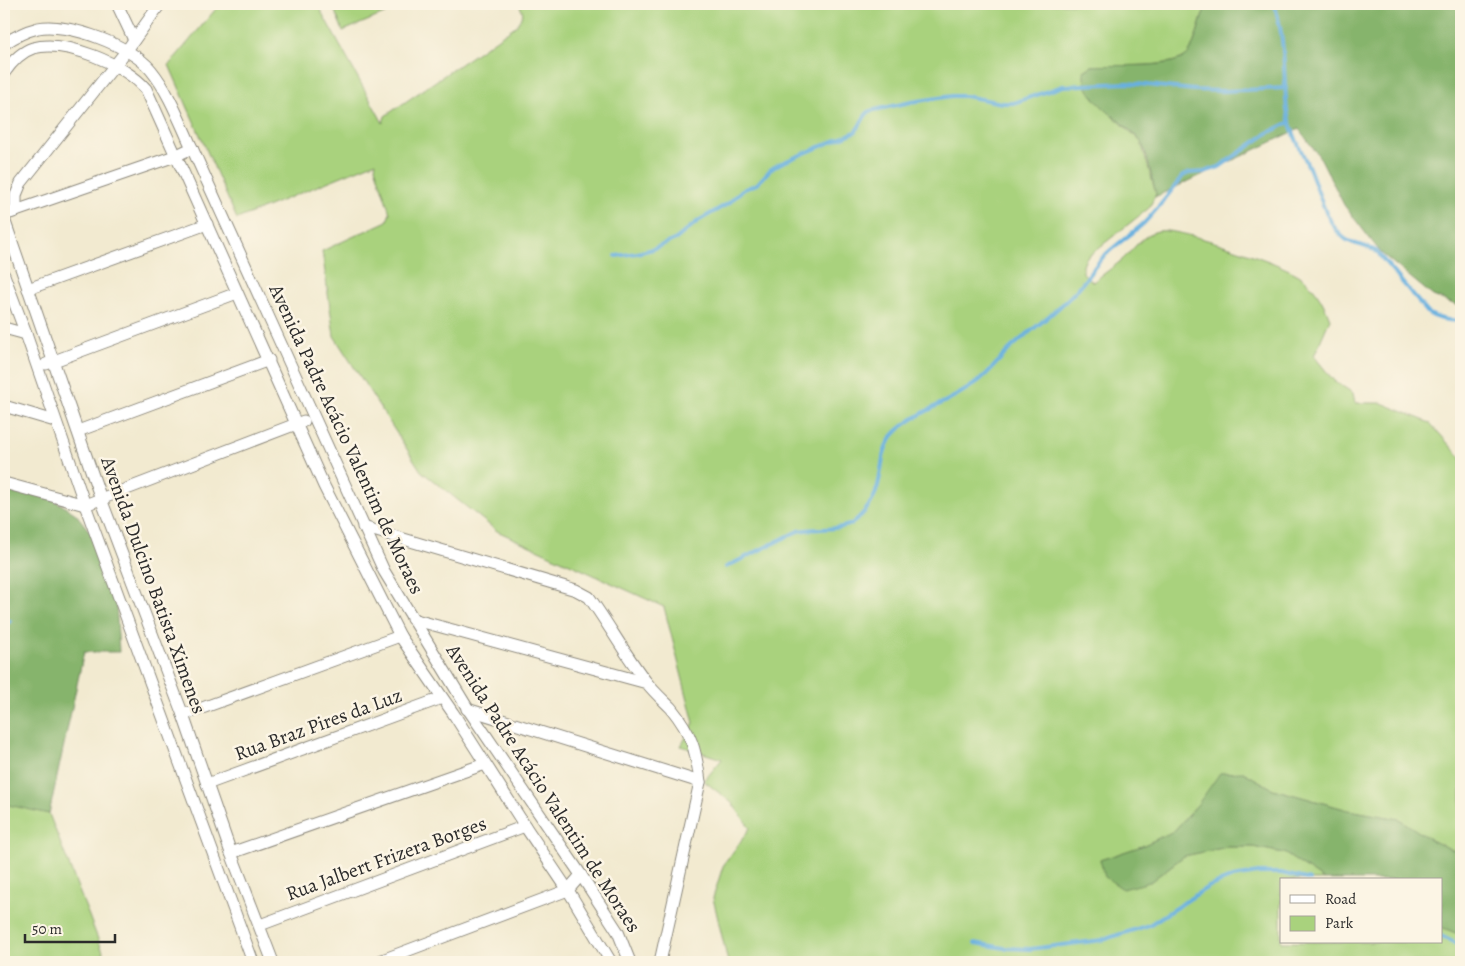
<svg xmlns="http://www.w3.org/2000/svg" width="1465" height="966" font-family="Alegreya,serif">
  <rect width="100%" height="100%" fill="#fcf5e5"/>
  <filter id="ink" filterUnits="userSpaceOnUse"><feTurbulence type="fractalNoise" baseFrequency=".02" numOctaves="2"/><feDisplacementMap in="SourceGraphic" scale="10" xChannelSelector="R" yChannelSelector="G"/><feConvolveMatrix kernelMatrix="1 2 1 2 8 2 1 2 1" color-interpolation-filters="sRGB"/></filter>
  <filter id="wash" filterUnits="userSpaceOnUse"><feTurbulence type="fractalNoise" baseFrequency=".0096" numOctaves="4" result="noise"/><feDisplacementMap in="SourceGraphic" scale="20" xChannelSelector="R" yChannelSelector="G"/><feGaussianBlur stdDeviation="1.12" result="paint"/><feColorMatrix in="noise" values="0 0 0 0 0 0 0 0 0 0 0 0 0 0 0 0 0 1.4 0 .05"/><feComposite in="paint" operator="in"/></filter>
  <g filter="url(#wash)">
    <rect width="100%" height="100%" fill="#f2ead0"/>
    <g fill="#a9d27d" stroke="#6a7e54">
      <path d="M220 4H317L383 123 385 116 517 25 523 13 519 4H1189L1205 9C1201 19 1194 45 1189 53 1177 70 1113 64 1092 66L1084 71 1093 96 1141 142 1156 194 1149 208 1086 258 1083 266V273L1093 282C1103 274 1114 267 1123 259 1134 249 1143 234 1158 231 1179 227 1286 264 1303 278 1316 289 1324 303 1330 319L1314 356 1334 381 1353 393 1355 403H1382L1430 423 1461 458V854L1431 840 1399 819 1348 810 1273 789 1243 772 1198 804 1174 831 1142 846 1100 860 1150 882 1184 856 1227 847H1253L1284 853 1324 880H1281V942H1441V927L1461 935V962H728L713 898 723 866 750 828 732 803 704 781 722 759 681 746 694 723 664 607 497 531 421 471 334 336 322 251 387 221 390 213 375 167 376 162 237 219 169 65Z"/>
      <polygon points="332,4 408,4 343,31"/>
      <polygon points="5,803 49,814 107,962 4,962 4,804"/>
    </g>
    <g fill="#86b46c" stroke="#58704c">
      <path d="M1189 4H1461V307L1433 296 1381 253 1344 205 1321 159 1299 129 1155 197 1156 194C1153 183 1146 149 1141 142 1126 121 1080 100 1084 71L1092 66C1115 64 1174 70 1188 54 1194 48 1201 18 1205 9Z"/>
      <polygon points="4,489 40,491 76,514 97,541 116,602 119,652 84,652 49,814 4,804"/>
      <polygon points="1243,772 1273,789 1348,810 1399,819 1431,840 1461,854 1461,935 1441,927 1441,880 1324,880 1284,853 1253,847 1227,847 1184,856 1150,882 1123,889 1105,877 1100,860 1142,846 1174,831 1198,804 1220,773"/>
    </g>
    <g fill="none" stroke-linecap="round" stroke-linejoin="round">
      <g stroke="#68b0df" stroke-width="4">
        <path d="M1274 4C1286 39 1283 74 1287 110 1290 131 1302 151 1310 170 1318 190 1327 225 1344 238 1352 245 1366 245 1376 251L1428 313C1438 320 1449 321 1461 321"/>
        <path d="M616 256 637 253 653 249 676 239 698 221 729 203 742 190 757 184 770 170 779 164 855 132C861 126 863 115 870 111L911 102 952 96H965L1002 103H1013L1063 86 1082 85 1128 83 1194 90 1223 91 1286 88"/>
        <path d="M726 567 798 531C813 528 843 531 854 522 861 516 869 507 873 499 885 477 877 451 896 432 919 410 952 402 977 382 990 373 1000 358 1012 347 1032 329 1055 313 1075 292 1085 281 1093 268 1103 257 1116 244 1131 235 1144 223 1158 209 1170 192 1183 176L1189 173 1204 172 1219 167 1268 133 1290 122"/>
        <polyline points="4,625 10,621"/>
        <polyline points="1441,936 1461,946"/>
        <polyline points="975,943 1004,948 1030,949 1102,940 1149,925 1208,887 1233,877 1258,873 1281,873 1310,880"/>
      </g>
    </g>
  </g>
  <g filter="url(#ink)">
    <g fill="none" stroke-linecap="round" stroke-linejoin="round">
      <defs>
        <g id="street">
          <polyline points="117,4 134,40"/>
          <path d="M4 44C14 37 26 31 38 28 68 22 132 46 151 70 169 92 180 122 192 148L384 571 468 709 581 875 618 932 630 962"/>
          <path d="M4 73C11 63 20 52 33 48 65 39 125 64 146 89L324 486 400 636 453 713 525 826 568 890 611 962"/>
          <polyline points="16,211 16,195 21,183 127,50 160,4"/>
          <polyline points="10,213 175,156 192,148"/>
          <polyline points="4,219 101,499 183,715 231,853 273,962"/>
          <polyline points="4,275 26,334 85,505 253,962"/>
          <polyline points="28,289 207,224"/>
          <polyline points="4,328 26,334"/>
          <polyline points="46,364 237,293"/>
          <polyline points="4,406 55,421"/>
          <polyline points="78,431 269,360"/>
          <polyline points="4,483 85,505 304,421"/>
          <path d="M363 527 576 590 589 597C609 625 626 656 647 683 654 692 663 700 671 708 692 734 696 750 700 782L660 962"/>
          <polyline points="412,619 647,683"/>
          <polyline points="467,709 700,782"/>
          <polyline points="183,715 400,636"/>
          <polyline points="207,784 442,698"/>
          <polyline points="231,853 485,764"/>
          <polyline points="260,925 525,826"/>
          <polyline points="377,962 568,890 581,875"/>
        </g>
      </defs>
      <use href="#street" stroke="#8e8a7e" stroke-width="13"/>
      <use href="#street" stroke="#fff" stroke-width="11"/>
    </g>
  </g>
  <g text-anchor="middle" stroke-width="5" stroke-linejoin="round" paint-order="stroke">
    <g font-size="20" fill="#2b2b2b" stroke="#fcf5e5">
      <text transform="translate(347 439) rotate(65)" y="7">Avenida Padre Acácio Valentim de Moraes</text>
      <text transform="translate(154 585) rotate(70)" y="7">Avenida Dulcino Batista Ximenes</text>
      <text transform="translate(318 724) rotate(-20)" y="7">Rua Braz Pires da Luz</text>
      <text transform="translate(544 788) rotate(57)" y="7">Avenida Padre Acácio Valentim de Moraes</text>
      <text transform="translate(386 858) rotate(-20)" y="7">Rua Jalbert Frizera Borges</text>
    </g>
  </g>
  <rect width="1465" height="966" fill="none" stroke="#fcf5e5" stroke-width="20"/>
  <rect x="1280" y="878" width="162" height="65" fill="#fcf5e5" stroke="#a8a49b"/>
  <rect x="1290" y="895" width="25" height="8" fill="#ffffff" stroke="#a8a49b"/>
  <text x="1325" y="904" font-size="15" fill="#2b2b2b">Road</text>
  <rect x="1290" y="916" width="25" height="15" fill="#a9d27d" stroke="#a8a49b"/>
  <text x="1325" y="928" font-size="15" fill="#2b2b2b">Park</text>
  <path d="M25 934v8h90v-8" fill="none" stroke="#2b2b2b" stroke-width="2.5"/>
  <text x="32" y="934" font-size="15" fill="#2b2b2b" stroke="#fcf5e5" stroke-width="4" paint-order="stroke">50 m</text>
</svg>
